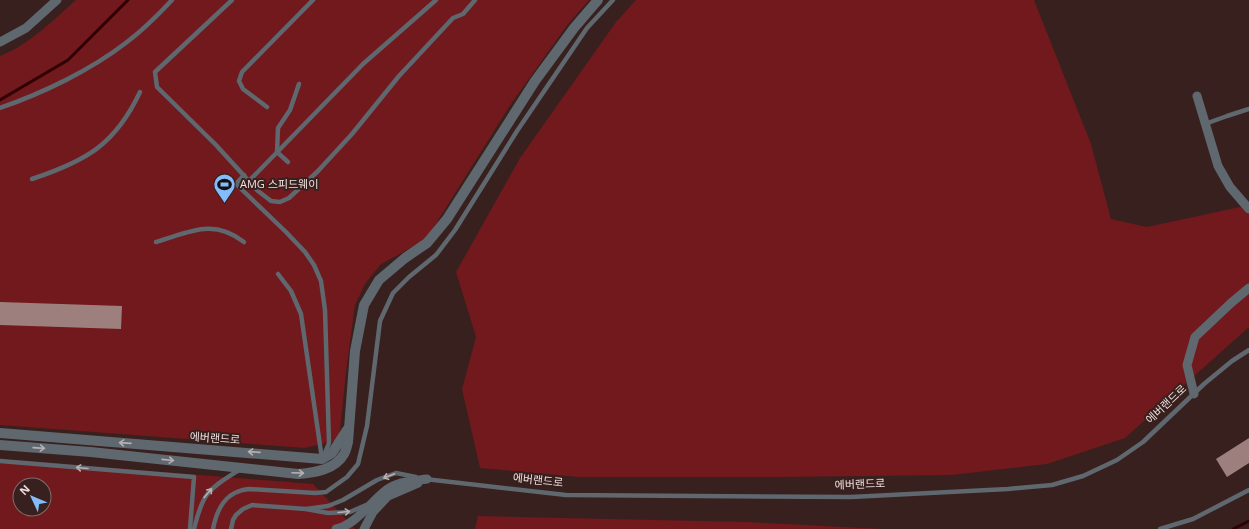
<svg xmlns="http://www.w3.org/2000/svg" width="1249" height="529" font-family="'Open Sans','Noto Sans KR',sans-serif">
  <rect width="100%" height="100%" fill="#37201e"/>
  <g fill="#71191c" fill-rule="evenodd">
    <path d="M76 0H589L568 24 511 104 427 238 398 255 381 264 365 284 355 305 346 372 339 440 305 448 0 425V56C30 44 52 21 76 0Z"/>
    <polygon points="636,0 1034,0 1091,144 1111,219 1147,227 1249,205 1249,327 1125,438 1047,464 952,475 778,477 578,477 480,468 462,389 476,337 456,272 520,158 616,22"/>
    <path d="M0 459 313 484 355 529H0ZM20 485H44V509H20Z"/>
    <polygon points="478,516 747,522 882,529 475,529"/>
  </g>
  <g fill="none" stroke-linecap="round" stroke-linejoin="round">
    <g stroke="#300104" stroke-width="3">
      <polyline points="0,100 68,60 128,0"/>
      <polyline points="1233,529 1249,521"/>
    </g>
  </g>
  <g fill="#9d807d">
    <polygon points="0,302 122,306 121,329 0,325"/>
    <polygon points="1249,438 1249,463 1227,477 1216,459"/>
  </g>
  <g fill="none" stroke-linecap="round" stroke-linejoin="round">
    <g stroke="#5f676f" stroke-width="4.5">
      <polyline points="232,0 155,72 157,87 216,145 258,191 271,201 280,202 289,198 318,171 352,134 399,76 453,18 463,14 475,0"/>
      <polyline points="267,107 243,89 239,81 242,72 313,0"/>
      <path d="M0 108C43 93 91 70 127 42 143 30 158 15 172 0"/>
      <polyline points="1205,124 1227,116 1249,109"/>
      <polyline points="288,162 277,152 278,128 290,110 299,84"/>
      <polyline points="244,175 236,184 286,232 305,252 314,265 321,281 325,310 329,443 324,455"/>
      <path d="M32 179C86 161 115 145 140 92"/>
      <polyline points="249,181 363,64 436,0"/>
      <path d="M156 242C190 232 213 218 244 242"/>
      <polyline points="278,274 291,291 301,314 322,459"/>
      <polyline points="0,461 194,477 190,529"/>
      <polyline points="425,479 566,495 851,497 1008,489 1052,485 1083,476 1117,460 1143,442 1204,384 1232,361 1249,350"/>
      <polyline points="306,509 328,506 343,500 377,480 396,473 416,477"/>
      <path d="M194 529C203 492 208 490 239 470"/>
      <path d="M213 529C217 508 226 491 249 489L315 493 326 492 347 477 358 464 367 426 380 321 393 293 409 277 436 255 455 230 517 131 587 28 613 0"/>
      <polyline points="231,529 233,520 236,515 243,509 252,505 306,509 328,513 350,512 366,505"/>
      <polyline points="1160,529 1193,519 1249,490"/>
    </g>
    <g stroke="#5f676f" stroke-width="9">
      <polyline points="0,42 26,28 57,0"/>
      <polyline points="1197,96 1218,166 1230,187 1249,209"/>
      <polyline points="1194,394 1187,365 1195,337 1231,303 1249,288"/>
      <path d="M336 529C355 525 370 503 385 491 397 481 412 481 427 479"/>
      <polyline points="364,529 373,512 388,496 418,483"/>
    </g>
    <g stroke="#5f676f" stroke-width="10">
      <polyline points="0,433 322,459 332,453 347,430"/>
      <path d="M0 445 91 452 298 474C314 473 335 470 344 454 346 451 347 446 348 442L355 351 364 305 379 280 405 258 427 243 447 219 535 81 574 28 598 0"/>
    </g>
  </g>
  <defs><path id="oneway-shaft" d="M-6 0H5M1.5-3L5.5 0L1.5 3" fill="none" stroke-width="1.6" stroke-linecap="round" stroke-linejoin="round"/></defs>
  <g stroke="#b6b0b2">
    <use href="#oneway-shaft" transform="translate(125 443) rotate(-176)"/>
    <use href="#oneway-shaft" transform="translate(39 448) rotate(4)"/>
    <use href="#oneway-shaft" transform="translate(254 452) rotate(-176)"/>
    <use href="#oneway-shaft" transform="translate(168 460) rotate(6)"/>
    <use href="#oneway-shaft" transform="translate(82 468) rotate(-175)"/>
    <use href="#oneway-shaft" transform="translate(298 473) rotate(2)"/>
    <use href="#oneway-shaft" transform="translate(389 476) rotate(159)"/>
    <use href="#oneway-shaft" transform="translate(208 493) rotate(-50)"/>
    <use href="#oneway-shaft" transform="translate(344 512) rotate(-5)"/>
  </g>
  <defs>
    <symbol id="stadium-pin" viewBox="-11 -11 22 30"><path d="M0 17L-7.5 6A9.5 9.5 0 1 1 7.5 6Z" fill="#84bbfb" stroke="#37201e"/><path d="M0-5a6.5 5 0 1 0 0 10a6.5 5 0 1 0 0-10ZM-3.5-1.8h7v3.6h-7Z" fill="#111"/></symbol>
  </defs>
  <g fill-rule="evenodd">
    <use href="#stadium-pin" x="212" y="172" width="25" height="34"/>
  </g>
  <g text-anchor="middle" stroke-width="4" stroke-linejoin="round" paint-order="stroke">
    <g font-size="11" fill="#f0e0de" stroke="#37201e" text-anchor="start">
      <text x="240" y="188">AMG 스피드웨이</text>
    </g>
    <g font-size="11" fill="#f0e0de" stroke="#37201e">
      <text transform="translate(1166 404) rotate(-43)" y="4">에버랜드로</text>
      <text transform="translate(215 438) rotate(4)" y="4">에버랜드로</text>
      <text transform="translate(538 480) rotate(6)" y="4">에버랜드로</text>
      <text transform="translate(860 484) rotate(-2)" y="4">에버랜드로</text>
    </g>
  </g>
  <g transform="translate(32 497) rotate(314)"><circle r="19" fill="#37201e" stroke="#816d6b"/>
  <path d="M0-3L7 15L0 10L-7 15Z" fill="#84bbfb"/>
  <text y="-6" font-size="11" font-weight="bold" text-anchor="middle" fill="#f0e0de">N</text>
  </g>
</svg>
